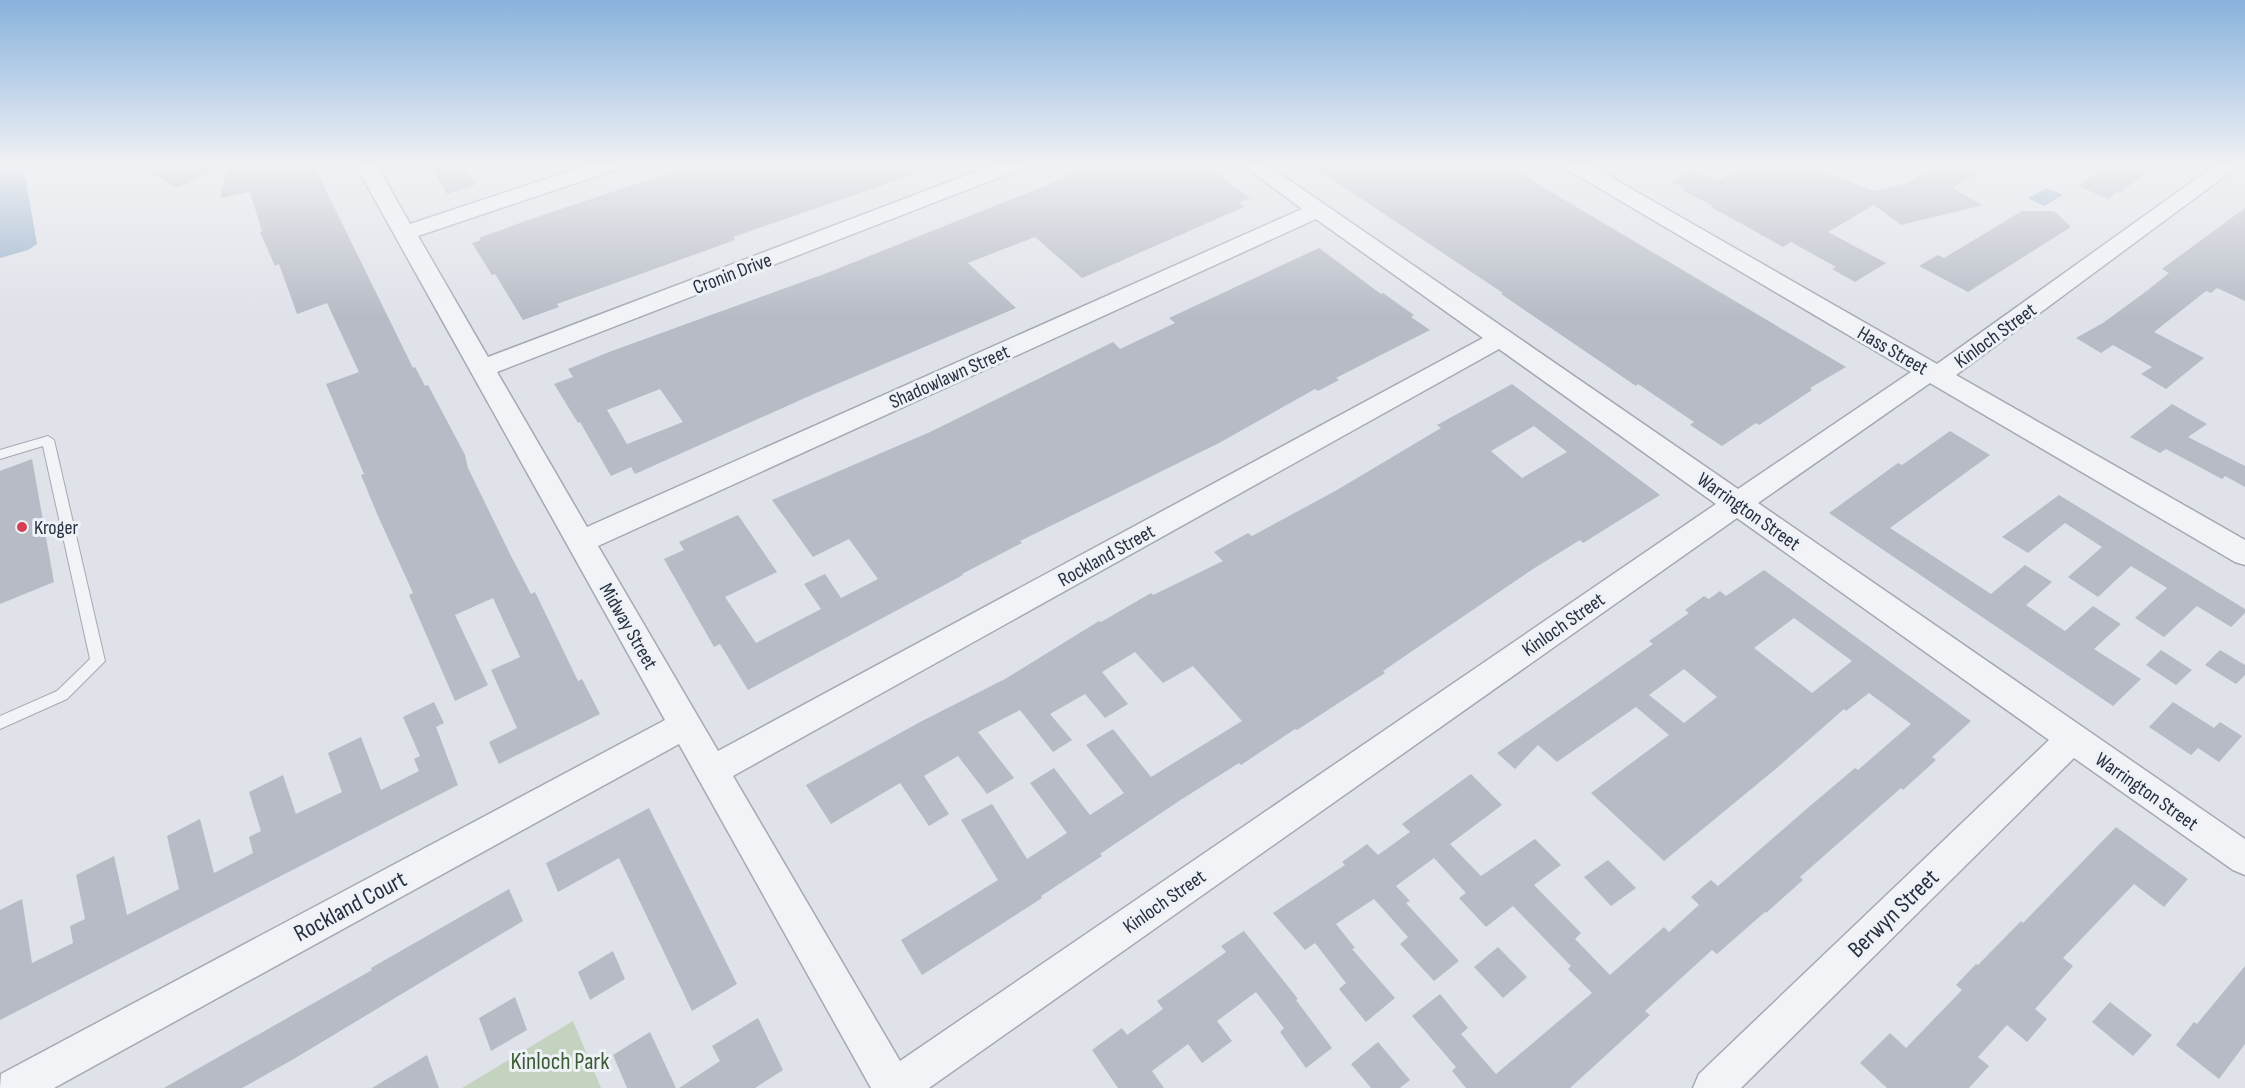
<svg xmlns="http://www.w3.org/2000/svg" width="2245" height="1088" font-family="'Sofia Sans Condensed',sans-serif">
  <rect width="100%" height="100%" fill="#dfe2e9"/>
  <polygon fill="#c4d3bf" points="573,1021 601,1088 462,1088"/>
  <g fill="#98b0ca">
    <polygon points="0,164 23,164 37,244 28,250 0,258"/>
    <polygon points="2047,188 2063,195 2044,206 2028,198"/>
  </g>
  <g fill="#b6bbc5" fill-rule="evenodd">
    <polygon points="135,164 227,164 177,188"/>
    <polygon points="228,164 313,164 413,368 415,367 425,386 428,385 465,455 468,468 511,556 531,594 535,592 578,681 582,679 600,714 499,764 489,742 517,728 491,670 520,657 493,598 455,615 488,685 455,701 409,595 413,593 378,516 361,475 364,474 326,384 359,372 327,303 297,314 279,264 275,266 260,232 262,231 250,192 220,198"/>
    <polygon points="429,164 462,164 475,185 447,194"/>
    <polygon points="696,164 935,164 935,167 733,237 735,240 557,304 559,307 523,320 495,274 492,275 472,243 481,240 479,238 531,219"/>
    <path d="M1093 164H1204L1250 198 1239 203 1244 207 1082 278 1035 237 968 263 1016 308 816 393 635 474 631 467 611 476 580 422 578 423 554 384 573 377 568 369 609 352 827 273 1067 177 1065 175ZM660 389 683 422 627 444 607 410Z"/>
    <polygon points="1309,164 1504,164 1846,367 1810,388 1812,390 1759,425 1756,423 1722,446 1690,425 1694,422 1638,384 1636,386 1595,358 1501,294 1503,293"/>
    <polygon points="1749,164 1803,164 1874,191 1908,183 1935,165 1945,169 1954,164 1993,164 1952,188 1983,205 1901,225 1874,205 1828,232 1886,263 1855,282 1832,269 1836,267 1791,242 1783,247 1711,207 1713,206 1682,190 1684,188 1672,182 1695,170 1717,181"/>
    <polygon points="2110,164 2159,164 2120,193 2117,192 2108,199 2078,186"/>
    <polygon points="2245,208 2245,301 2217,288 2211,293 2206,291 2154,332 2204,358 2166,389 2141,374 2152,367 2113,345 2101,353 2076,338 2103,323 2148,290 2169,273 2162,269"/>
    <polygon points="2022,211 2054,211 2071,227 1968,292 1919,266 1938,255 1944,258"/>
    <polygon points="1319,248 1381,294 1383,293 1414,315 1411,317 1430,330 1336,378 1339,380 1318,391 1315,389 1219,443 1020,541 1022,543 962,574 963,575 748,690 720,644 714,647 664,559 684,550 679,542 738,515 777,572 725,597 756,643 821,609 804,584 825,574 841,598 878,579 849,539 813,557 772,500 930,432 1113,342 1120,349 1175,323 1169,318"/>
    <path d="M1512 384 1660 495 1583 543 1580 540 1533 569 1383 671 1385 673 1297 730 1295 729 1241 765 1239 763 1179 801 1100 854 1102 856 1041 896 1042 898 922 975 901 940 998 880 961 820 992 804 1027 859 1067 833 1030 783 1054 768 1090 815 1124 793 1086 745 1113 729 1151 777 1242 721 1193 666 1163 683 1135 652 1102 672 1128 704 1105 718 1085 694 1050 714 1072 740 1053 752 1020 710 978 732 1014 778 987 794 958 756 924 776 949 814 929 826 900 783 831 824 806 785 920 722 1005 679 1099 621 1101 622 1151 593 1153 595 1223 561 1214 552 1248 533 1252 536 1337 490 1441 428 1437 425ZM1534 426 1567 452 1522 478 1491 451Z"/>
    <polygon points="2172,404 2207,424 2188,437 2245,466 2245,487 2225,476 2222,479 2166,449 2160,453 2130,437"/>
    <polygon points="1950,431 1990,455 1890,528 1991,594 2025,565 2052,582 2026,605 2065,631 2093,606 2121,624 2094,649 2141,679 2113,706 1829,513 1898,463 1902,465"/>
    <polygon points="32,459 54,582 0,604 0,471"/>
    <polygon points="2059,495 2245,609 2245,613 2231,627 2197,606 2164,637 2135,618 2167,588 2131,566 2098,597 2068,577 2102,547 2065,523 2028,553 2002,537"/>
    <path d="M1764 570 1971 721 1932 757 1936 760 1903 790 1901 788 1800 877 1803 880 1766 913 1765 912 1717 954 1712 950 1645 1011 1650 1015 1570 1088H1466L1452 1071 1456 1067 1412 1016 1440 994 1468 1028 1461 1034 1496 1074 1592 993 1568 969 1571 966 1513 906 1486 927 1459 898 1466 893 1434 858 1396 886 1410 901 1406 903 1459 961 1434 981 1400 944 1408 937 1374 899 1336 924 1355 948 1352 949 1395 998 1366 1022 1339 989 1346 983 1315 943 1305 950 1273 913 1345 865 1342 862 1367 844 1378 855 1410 832 1402 824 1471 774 1502 805 1450 844 1481 876 1535 839 1561 865 1534 885 1581 933 1575 939 1610 975 1664 927 1669 932 1699 905 1691 897 1711 880 1718 886 1810 806 1855 768 1858 770 1911 724 1869 693 1846 711 1844 709 1778 767 1664 861 1591 793 1669 735 1636 707 1557 762 1538 745 1515 769 1497 753 1653 644 1649 641 1689 613 1685 610 1704 596 1709 599 1720 591 1726 596ZM1794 618 1852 661 1812 693 1754 648ZM1684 669 1717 697 1684 723 1649 695Z"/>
    <polygon points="2161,650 2192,670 2176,685 2146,665"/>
    <polygon points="2220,650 2245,665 2245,675 2236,684 2205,665"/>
    <polygon points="434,702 444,723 436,727 458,785 0,1020 0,910 22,899 32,963 73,943 70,926 85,919 76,875 114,856 127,915 179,889 167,836 200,819 214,873 253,853 249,837 261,831 249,792 283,775 296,814 342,792 328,753 361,737 381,790 419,771 414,759 420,756 403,717"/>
    <polygon points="2173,702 2214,728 2220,722 2242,736 2219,762 2198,748 2191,755 2149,727"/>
    <polygon points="649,808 737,984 692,1011 619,858 558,892 546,863"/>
    <polygon points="2116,827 2188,879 2164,907 2134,884 2063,958 2073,966 2035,1009 2047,1019 2027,1042 2007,1025 1978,1057 1989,1066 1969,1088 1887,1088 1860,1063 1890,1033 1906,1048 1962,990 1956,985 1976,964 1978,965 2021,921 2023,923"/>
    <polygon points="1608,860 1636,888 1611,906 1584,877"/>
    <polygon points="509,889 523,921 292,1060 242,1088 164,1088 372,970 371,968"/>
    <polygon points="1244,931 1298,999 1296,1000 1332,1048 1306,1068 1280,1032 1284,1028 1256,992 1217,1021 1232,1041 1202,1063 1188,1044 1152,1071 1164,1088 1118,1088 1092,1050 1122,1028 1127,1035 1163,1009 1157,1001 1226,952 1221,946"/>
    <polygon points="1498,947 1527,977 1503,998 1474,967"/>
    <polygon points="613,951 625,979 590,1000 578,972"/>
    <polygon points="2245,966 2245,1044 2219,1079 2176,1045 2194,1022 2197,1024"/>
    <polygon points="515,997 527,1030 491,1051 479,1018"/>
    <polygon points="2110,1002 2152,1035 2133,1056 2092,1022"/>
    <polygon points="758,1018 783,1070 755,1088 679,1088 720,1061 712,1046"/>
    <polygon points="650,1032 676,1088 627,1088 613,1055"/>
    <polygon points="1378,1042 1410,1080 1400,1088 1371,1088 1351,1064"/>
    <polygon points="427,1055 439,1088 372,1088"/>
  </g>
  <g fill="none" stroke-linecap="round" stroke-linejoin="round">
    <defs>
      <polygon id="service" points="48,436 54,440 105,661 67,699 0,729 0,716 57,691 90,659 43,446 0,459 0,450"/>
      <path id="minor" d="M355 164H376L410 224 591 164H623L620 168 418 236 488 357 996 164H1026L1023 168 497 372 587 527 1302 209 1242 164H1266L1738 489 1911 372 1565 168 1562 164H1588L1937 364 2217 164H2241L1956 375 2245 540V565L2235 562 1930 383 1758 503 2245 839V875L2233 870 2074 758 1741 1088H1693L1699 1074 2049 740 1737 518 929 1088H871L679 744 54 1088H0L1 1074 665 720ZM1316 219 1483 338 718 751 598 546ZM1499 349 1716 504 900 1061 733 776Z"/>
    </defs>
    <use href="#service" stroke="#a4a9b3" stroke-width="2"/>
    <use href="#minor" stroke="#a4a9b3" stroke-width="3"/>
    <use href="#service" fill="#f1f3f7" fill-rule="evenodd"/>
    <use href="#minor" fill="#f1f3f7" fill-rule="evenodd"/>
  </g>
  <linearGradient id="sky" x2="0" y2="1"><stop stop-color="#88b2dc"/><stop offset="0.52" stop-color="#f1f2f5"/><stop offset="1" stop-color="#f1f2f5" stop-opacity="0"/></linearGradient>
  <rect width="2245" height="317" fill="url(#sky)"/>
  <circle fill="#d33f53" stroke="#eef1f6" stroke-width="2" cx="22" cy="527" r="6"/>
  <g text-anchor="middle" stroke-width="6" stroke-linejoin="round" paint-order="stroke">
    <g font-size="20" fill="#273040" stroke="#eef1f6">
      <text transform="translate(732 273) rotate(-21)" y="7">Cronin Drive</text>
      <text transform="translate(1995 335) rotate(-36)" y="7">Kinloch Street</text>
      <text transform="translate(1893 350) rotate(30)" y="7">Hass Street</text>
      <text transform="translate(949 376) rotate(-24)" y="7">Shadowlawn Street</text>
      <text transform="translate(1749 511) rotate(35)" y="7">Warrington Street</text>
      <text transform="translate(1106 555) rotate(-29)" y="7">Rockland Street</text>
      <text transform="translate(1563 624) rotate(-35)" y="7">Kinloch Street</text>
      <text transform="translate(629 626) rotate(60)" y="7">Midway Street</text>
      <text transform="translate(2147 791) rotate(35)" y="7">Warrington Street</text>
      <text transform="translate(1164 901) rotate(-35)" y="7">Kinloch Street</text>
    </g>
    <g font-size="20" fill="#273040" stroke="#eef1f6" text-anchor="start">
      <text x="34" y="534">Kroger</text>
    </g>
    <g font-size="24" fill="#273040" stroke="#eef1f6">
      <text transform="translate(350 906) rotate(-28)" y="8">Rockland Court</text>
      <text transform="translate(1893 913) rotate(-44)" y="8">Berwyn Street</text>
    </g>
    <g font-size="24" fill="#3b5c34" stroke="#eef1f6">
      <text x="560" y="1069">Kinloch Park</text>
    </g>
  </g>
</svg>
